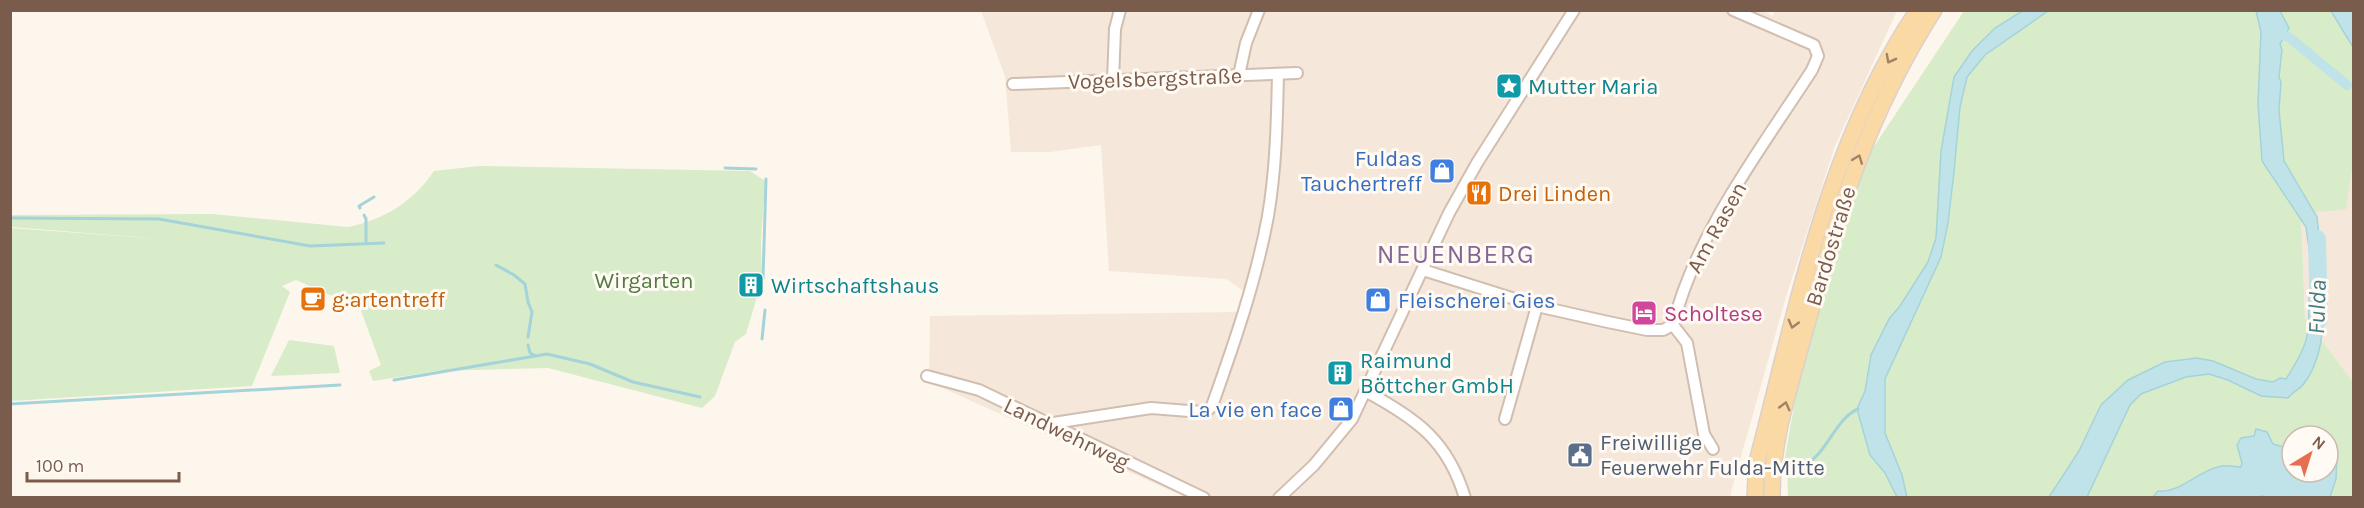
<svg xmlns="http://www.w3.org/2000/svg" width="2364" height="508" font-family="Karla,sans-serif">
  <rect width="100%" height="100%" fill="#fdf6ec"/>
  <g fill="#f5e8da">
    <polygon points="1761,10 1773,16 1775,10 1897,11 1835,146 1786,297 1731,492 1731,497 1185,497 929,382 930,316 1238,312 1245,292 1226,279 1109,271 1101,145 1050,152 1011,152 1005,76 981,11"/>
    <polygon points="2353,155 2353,382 2305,318 2301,214 2352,162"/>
  </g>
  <g fill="#d8ecc9" fill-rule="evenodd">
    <path d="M1964 11H2353L2354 155 2346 209 2301 214 2305 318 2353 382V497H1788L1787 463 1784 462 1801 367 1869 154ZM2292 436H2328V472H2292Z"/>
    <path d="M479 166 750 171 765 181 761 242 762 280 746 334 735 342 715 396 702 408 548 368 437 371 373 381 369 371 381 365 360 308 296 280 282 286 290 292 252 386 11 401V228L175 240 11 227V215L212 214 348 227C384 220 414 201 434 171Z"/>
    <polygon points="289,340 334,346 340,373 271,376"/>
  </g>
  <g fill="#bfe3e8" stroke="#a5d3da" stroke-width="1.5">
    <polygon points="2024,10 2048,11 1985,55 1967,77 1960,107 1954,172 1948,223 1941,257 1885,379 1885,433 1902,475 1907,497 1897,497 1885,473 1870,455 1857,409 1865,391 1871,355 1889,319 1900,306 1928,262 1936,238 1941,151 1954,77 1972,51 1995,28"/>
    <polygon points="2256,11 2280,11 2289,28 2280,44 2282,50 2279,77 2281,82 2279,110 2284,161 2317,217 2322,262 2311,263 2306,227 2262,161 2258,104 2261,32"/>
    <polygon points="2331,11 2353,11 2353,47"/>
    <path d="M2309 295 2322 296C2325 326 2322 362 2302 386 2297 391 2292 392 2288 398L2261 396 2228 380 2209 374 2186 377 2141 394 2130 405 2087 497H2049L2079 451 2101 405 2128 380 2165 362 2197 358 2213 361 2256 379 2273 382 2280 378 2286 379C2309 343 2309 338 2309 295Z"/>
    <path d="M2256 429 2267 432 2273 444 2287 448 2292 446V472H2328V449L2331 447 2337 452 2336 479 2330 497 2270 498 2262 496 2256 498 2153 497 2158 491C2178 494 2197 472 2218 467 2226 464 2233 467 2241 467L2242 463 2237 445 2241 438 2254 436Z"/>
  </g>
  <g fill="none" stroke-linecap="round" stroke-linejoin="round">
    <g stroke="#a5d3da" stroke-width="3">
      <polyline points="725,168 756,169"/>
      <polyline points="360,208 359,206 374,197"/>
      <polyline points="364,215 366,219 366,243"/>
      <polyline points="10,218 159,219 310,246 384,243"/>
      <polyline points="496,265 514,275 525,284 528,302 532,312 528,337"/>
      <polyline points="763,279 766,179"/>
      <polyline points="762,339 765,310"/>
      <polyline points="528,345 530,353 534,355"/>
      <polyline points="394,380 547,354 590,364 633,382 700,397"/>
      <polyline points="10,404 340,385"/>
      <path d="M1805 465C1829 451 1835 419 1858 409"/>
    </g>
    <polyline stroke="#bfe3e8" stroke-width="10" points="2273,31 2290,38 2347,85"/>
    <polyline stroke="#bfe3e8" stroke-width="18" points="2317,239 2319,319"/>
    <defs>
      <g id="street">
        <polyline points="1239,75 1246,43 1259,10"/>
        <polyline points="1113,80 1115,29 1120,10"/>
        <polyline points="1013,84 1297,73"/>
        <path d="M1423 270 1537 306 1608 322 1647 330H1663L1673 325C1696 233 1761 149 1812 70L1818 56 1814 45 1733 10"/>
        <polyline points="1673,325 1687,343 1704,434 1713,449"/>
        <polyline points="927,376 979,390 1204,498"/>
        <path d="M1367 392C1417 419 1448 441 1465 498"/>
        <polyline points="1505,419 1537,306"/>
        <path d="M1047 424 1151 408 1202 412 1207 411 1212 406C1234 344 1256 281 1268 216 1276 169 1277 121 1278 74"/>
        <polyline points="1279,498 1314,465 1352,419 1449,213 1477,163 1574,10"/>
      </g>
      <g id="primary">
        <path d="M1755 498 1757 462C1797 309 1827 144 1918 10"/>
        <path d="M1772 498C1771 443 1789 390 1803 338 1836 219 1866 116 1934 10"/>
      </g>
    </defs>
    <use href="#street" stroke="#d1beb0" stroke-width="14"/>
    <use href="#primary" stroke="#dad1cd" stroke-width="18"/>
    <use href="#street" stroke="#fff" stroke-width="10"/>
    <use href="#primary" stroke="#fbd9a5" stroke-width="15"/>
  </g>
  <defs><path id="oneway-chevron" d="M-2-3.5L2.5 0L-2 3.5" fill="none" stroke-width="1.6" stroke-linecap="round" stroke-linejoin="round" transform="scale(1.5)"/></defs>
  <g stroke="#a18267">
    <use href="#oneway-chevron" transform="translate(1890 59) rotate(118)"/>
    <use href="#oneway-chevron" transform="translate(1858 159) rotate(-69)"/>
    <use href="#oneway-chevron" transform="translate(1793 324) rotate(105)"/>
    <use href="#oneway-chevron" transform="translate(1785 406) rotate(-75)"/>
  </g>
  <defs>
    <symbol id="sight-square" viewBox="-11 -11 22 22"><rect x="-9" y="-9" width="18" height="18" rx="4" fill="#0f9aa8" stroke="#fffaf3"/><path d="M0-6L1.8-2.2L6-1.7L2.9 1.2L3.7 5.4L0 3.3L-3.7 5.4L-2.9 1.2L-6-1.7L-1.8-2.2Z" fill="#fff"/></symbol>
    <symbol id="shop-square" viewBox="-11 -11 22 22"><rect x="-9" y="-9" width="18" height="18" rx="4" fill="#3f7fe0" stroke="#fffaf3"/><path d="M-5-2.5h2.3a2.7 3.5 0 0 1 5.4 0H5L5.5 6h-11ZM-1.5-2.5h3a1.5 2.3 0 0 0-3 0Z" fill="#fff"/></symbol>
    <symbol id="restaurant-square" viewBox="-11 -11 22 22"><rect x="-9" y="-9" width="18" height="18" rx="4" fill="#e8710a" stroke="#fffaf3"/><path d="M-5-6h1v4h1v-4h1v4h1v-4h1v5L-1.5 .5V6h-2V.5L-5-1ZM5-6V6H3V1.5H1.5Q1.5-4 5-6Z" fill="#fff"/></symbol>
    <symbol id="building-square" viewBox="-11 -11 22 22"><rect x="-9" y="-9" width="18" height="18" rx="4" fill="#0f9aa8" stroke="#fffaf3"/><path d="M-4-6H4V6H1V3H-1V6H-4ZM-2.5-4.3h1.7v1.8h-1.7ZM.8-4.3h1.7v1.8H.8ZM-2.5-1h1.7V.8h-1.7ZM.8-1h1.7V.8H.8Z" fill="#fff"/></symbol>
    <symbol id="cafe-square" viewBox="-11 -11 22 22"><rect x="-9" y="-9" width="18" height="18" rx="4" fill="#e8710a" stroke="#fffaf3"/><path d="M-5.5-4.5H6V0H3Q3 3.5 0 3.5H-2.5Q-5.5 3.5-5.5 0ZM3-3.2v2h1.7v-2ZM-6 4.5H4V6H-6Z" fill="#fff"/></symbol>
    <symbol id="hotel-square" viewBox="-11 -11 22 22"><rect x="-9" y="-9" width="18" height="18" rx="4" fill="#d1479c" stroke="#fffaf3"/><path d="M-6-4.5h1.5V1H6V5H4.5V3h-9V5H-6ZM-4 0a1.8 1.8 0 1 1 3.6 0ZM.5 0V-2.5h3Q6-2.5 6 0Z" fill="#fff"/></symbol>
    <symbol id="civic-square" viewBox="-11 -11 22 22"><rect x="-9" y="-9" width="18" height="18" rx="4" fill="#5c6f8a" stroke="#fffaf3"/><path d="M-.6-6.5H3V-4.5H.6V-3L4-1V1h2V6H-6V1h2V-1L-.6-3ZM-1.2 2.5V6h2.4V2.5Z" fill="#fff"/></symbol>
  </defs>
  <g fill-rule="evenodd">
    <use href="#sight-square" x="1494" y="71" width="30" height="30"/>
    <use href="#shop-square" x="1427" y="156" width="30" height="30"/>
    <use href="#restaurant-square" x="1464" y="178" width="30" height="30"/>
    <use href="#building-square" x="736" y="270" width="30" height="30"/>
    <use href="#cafe-square" x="298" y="284" width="30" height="30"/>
    <use href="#shop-square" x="1363" y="285" width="30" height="30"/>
    <use href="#hotel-square" x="1629" y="298" width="30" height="30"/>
    <use href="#building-square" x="1325" y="358" width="30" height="30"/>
    <use href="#shop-square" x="1326" y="394" width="30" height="30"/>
    <use href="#civic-square" x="1565" y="440" width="30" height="30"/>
  </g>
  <g text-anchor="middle" stroke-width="6" stroke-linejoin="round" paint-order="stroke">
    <g font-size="22" fill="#7a5c4d" stroke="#fffaf3">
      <text transform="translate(1155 78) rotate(-2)" y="8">Vogelsbergstraße</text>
      <text transform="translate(1716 227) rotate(-61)" y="8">Am Rasen</text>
      <text transform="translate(1830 246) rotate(-73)" y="8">Bardostraße</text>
      <text transform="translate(1067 433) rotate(26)" y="8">Landwehrweg</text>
    </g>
    <g font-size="22" fill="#0d838f" stroke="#fffaf3" text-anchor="start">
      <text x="1528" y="94">Mutter Maria</text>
      <text x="771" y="293">Wirtschaftshaus</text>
      <text x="1360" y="368">Raimund<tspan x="1360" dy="25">Böttcher GmbH</tspan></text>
    </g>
    <g font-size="22" fill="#366cbe" stroke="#fffaf3" text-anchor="end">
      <text x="1422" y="166">Fuldas<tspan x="1422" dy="25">Tauchertreff</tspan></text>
      <text x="1398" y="308" text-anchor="start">Fleischerei Gies</text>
      <text x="1322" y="417">La vie en face</text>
    </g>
    <g font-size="22" fill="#c56008" stroke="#fffaf3" text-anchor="start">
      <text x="1498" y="201">Drei Linden</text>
      <text x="332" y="307">g:artentreff</text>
    </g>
    <g font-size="22" fill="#537a41" stroke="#fffaf3">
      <text x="644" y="288">Wirgarten</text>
    </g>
    <g font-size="22" fill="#b23c85" stroke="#fffaf3" text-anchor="start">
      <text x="1664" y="321">Scholtese</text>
    </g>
    <g font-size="22" fill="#4e5e75" stroke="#fffaf3" text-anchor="start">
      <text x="1600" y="450">Freiwillige<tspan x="1600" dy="25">Feuerwehr Fulda-Mitte</tspan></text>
    </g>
    <g font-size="24" font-style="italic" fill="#437c86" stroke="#fffaf3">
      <text transform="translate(2317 307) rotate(-88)" y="8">Fulda</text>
    </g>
    <g font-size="26" letter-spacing="1.5" fill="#846695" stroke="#fffaf3">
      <text x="1456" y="263">NEUENBERG</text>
    </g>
  </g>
  <rect width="2364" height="508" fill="none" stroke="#7a5c4d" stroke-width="24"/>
  <g transform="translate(2310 454) rotate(38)"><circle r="28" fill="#fffaf3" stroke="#cabbb1" stroke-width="1.5"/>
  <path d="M0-4.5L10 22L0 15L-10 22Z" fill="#e76f51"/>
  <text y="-9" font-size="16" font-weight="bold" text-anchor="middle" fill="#7a5c4d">N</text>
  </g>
  <path d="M27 472v9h152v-9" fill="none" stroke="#7a5c4d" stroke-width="3"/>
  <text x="36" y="472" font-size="18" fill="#7a5c4d" stroke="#fffaf3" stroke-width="4.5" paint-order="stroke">100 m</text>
</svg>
